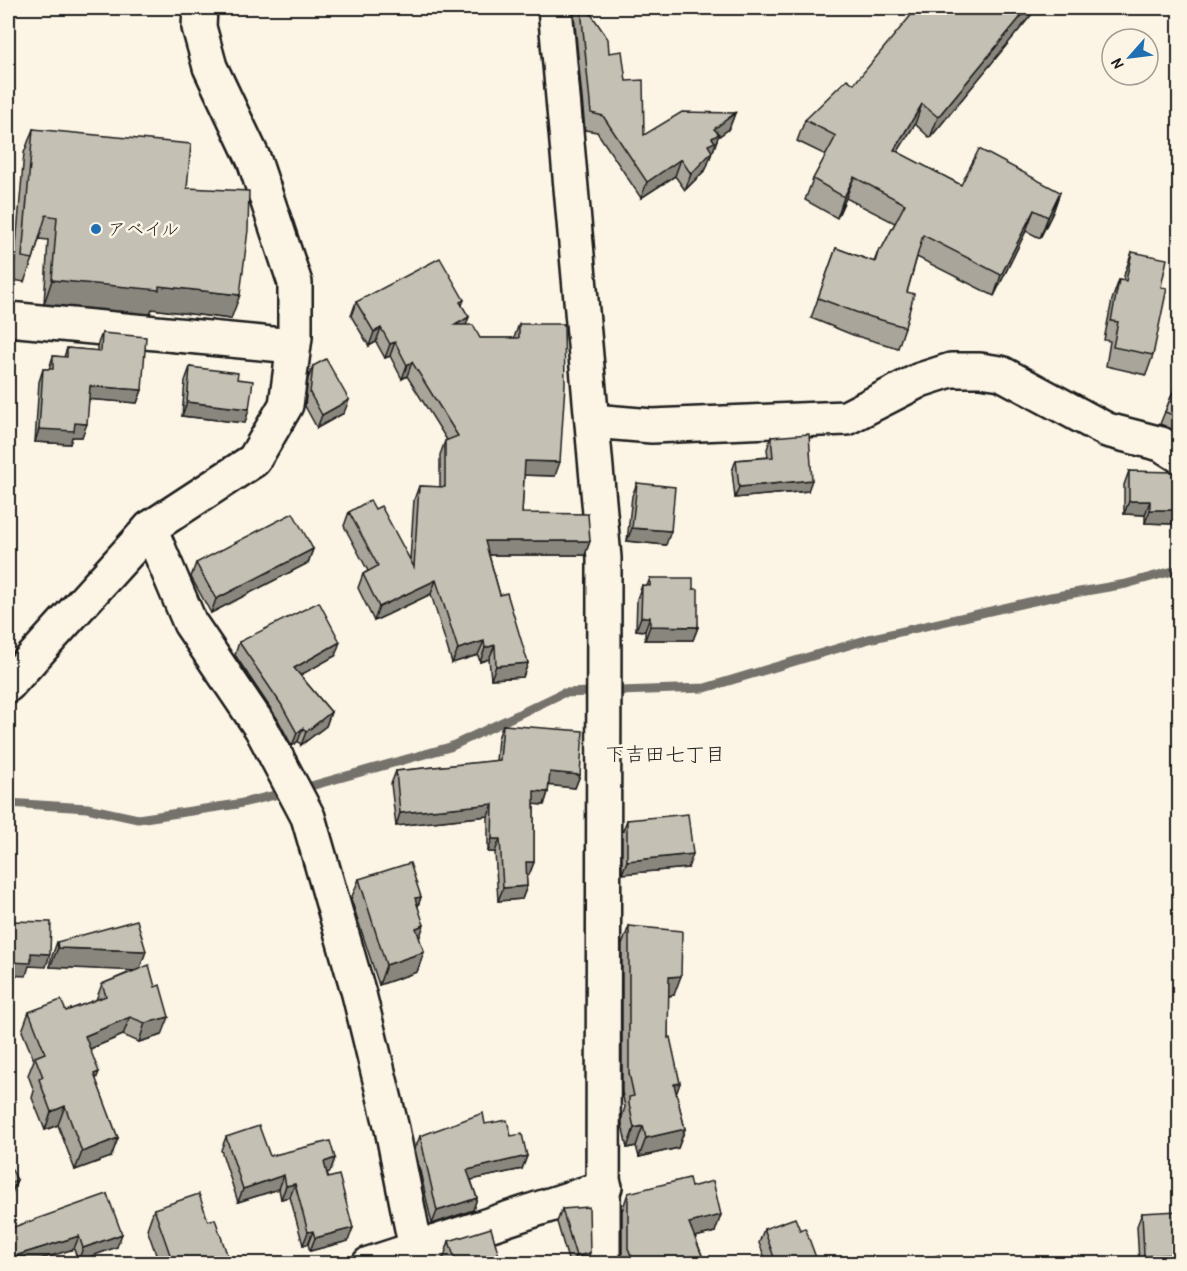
<svg xmlns="http://www.w3.org/2000/svg" width="1187" height="1271" font-family="'Patrick Hand','Klee One',sans-serif">
  <rect width="100%" height="100%" fill="#fcf5e5"/>
  <filter id="ink" filterUnits="userSpaceOnUse"><feTurbulence type="fractalNoise" baseFrequency=".0167" numOctaves="2"/><feDisplacementMap in="SourceGraphic" scale="12" xChannelSelector="R" yChannelSelector="G"/><feConvolveMatrix kernelMatrix="1 2 1 2 8 2 1 2 1" color-interpolation-filters="sRGB"/></filter>
  <g filter="url(#ink)">
    <g fill="none" stroke-linecap="round" stroke-linejoin="round">
      <g stroke="#75726c" stroke-width="9">
        <polyline points="300,789 450,747 563,693 705,688 869,639 1051,597 1126,584 1180,569"/>
        <polyline points="8,803 87,808 138,819 238,804 287,792"/>
      </g>
      <defs>
        <g id="street">
          <polyline points="555,8 604,558 603,1264"/>
          <polyline points="8,319 293,346"/>
          <polyline points="592,421 652,426 846,418 920,380 951,370 980,370 1001,373 1107,430 1161,444 1180,456"/>
          <polyline points="150,528 190,623 261,728 308,817 359,994 392,1129 419,1264"/>
          <polyline points="8,685 150,528 254,460 286,405 295,337 295,283 254,160 210,67 199,27 200,8"/>
          <polyline points="369,1264 605,1187"/>
        </g>
      </defs>
      <use href="#street" stroke="#1c1c1c" stroke-width="38"/>
      <use href="#street" stroke="#fcf5e5" stroke-width="33"/>
    </g>
    <g fill="#a9a59a" stroke="#1c1c1c" stroke-width="1.5">
      <polygon points="577,8 587,8 609,53 626,81 644,135 735,113 729,129 718,137 713,151 712,152 706,169 685,190 675,176 641,198 597,132 585,130 574,14"/>
      <polygon points="777,8 805,8 779,14"/>
      <polygon points="1037,8 930,138 915,124 897,152 961,185 1060,192 1053,212 1040,238 1026,231 994,296 917,257 907,292 905,327 898,348 853,335 811,318 836,248 874,262 879,249 881,250 895,223 846,198 837,218 805,200 813,179 826,155 797,141 805,120 854,84"/>
      <polygon points="33,129 187,188 231,319 152,309 150,314 44,304 48,240 39,239 33,259 24,282 13,280 24,153"/>
      <polygon points="1132,252 1161,287 1153,355 1146,375 1106,366 1110,341 1104,340 1112,300 1119,280 1123,281 1125,272"/>
      <polygon points="464,300 462,305 466,325 480,338 514,338 519,324 555,476 524,475 522,513 590,541 585,555 489,555 500,595 528,663 523,677 491,679 489,659 480,662 478,655 452,663 431,594 374,621 358,588 363,574 368,571 344,526 349,512 375,509 410,560 414,500 419,486 440,487 440,455 445,441 447,440 407,376 402,379 390,356 385,358 376,342 369,346 351,316 356,302"/>
      <polygon points="102,333 142,390 137,403 89,399 82,437 72,437 70,444 35,442 39,382 43,369 49,369 53,356 64,357 67,348 97,351 97,346"/>
      <polygon points="313,366 344,413 317,428 305,406 308,379"/>
      <polygon points="190,367 237,379 249,409 245,423 182,416 185,381"/>
      <polygon points="1179,377 1179,432 1160,424"/>
      <polygon points="771,437 808,491 735,498 732,471 736,460 768,457 767,449"/>
      <polygon points="1129,471 1172,524 1145,523 1145,515 1124,514 1124,485"/>
      <polygon points="637,483 666,545 627,541 632,496"/>
      <polygon points="313,549 308,563 211,613 191,577 196,563"/>
      <polygon points="650,578 693,589 698,627 693,640 645,640 645,631 636,630 637,599 642,585 647,586"/>
      <polygon points="239,642 335,656 300,675 331,712 326,726 301,745 298,741 292,746 277,718 235,655"/>
      <polygon points="503,725 580,775 575,788 549,785 548,792 544,805 534,804 534,862 529,875 526,875 527,886 522,899 498,901 495,852 488,852 488,816 396,826 391,784 396,771 496,761 498,738"/>
      <polygon points="627,820 688,868 622,874 622,833"/>
      <polygon points="359,879 421,897 418,906 419,938 424,952 417,972 379,985 351,899"/>
      <polygon points="629,926 674,995 668,996 668,1038 680,1083 676,1093 685,1129 678,1148 639,1157 636,1146 627,1148 622,1124 622,1117 625,1107 622,1092 622,945"/>
      <polygon points="57,942 146,951 139,969 162,1035 139,1042 123,1035 90,1049 96,1080 118,1138 111,1157 75,1170 58,1125 45,1130 32,1098 34,1091 28,1075 34,1060 22,1031 29,1012 66,1011 96,1000 102,984 135,970 50,967 50,962"/>
      <polygon points="485,1124 511,1136 527,1156 522,1169 471,1180 477,1198 473,1210 432,1224 415,1149 420,1136"/>
      <polygon points="226,1137 270,1156 335,1158 330,1172 327,1173 348,1241 310,1251 308,1244 303,1245 290,1197 281,1199 279,1189 238,1202 221,1150"/>
      <polygon points="691,1187 715,1232 695,1237 705,1263 622,1263 622,1211 628,1193"/>
      <polygon points="107,1194 117,1247 78,1261 74,1249 27,1263"/>
      <polygon points="154,1209 208,1221 230,1263 159,1263 147,1229"/>
      <polygon points="562,1209 586,1263 569,1263 557,1222"/>
      <polygon points="1142,1213 1179,1263 1139,1263 1137,1226"/>
      <polygon points="764,1229 800,1230 818,1263 767,1263 759,1243"/>
      <polygon points="449,1241 501,1263 444,1263 443,1260"/>
    </g>
    <g fill="#89867d" stroke="#1c1c1c" stroke-width="1.5">
      <polygon points="782,8 805,8 779,14"/>
      <polygon points="1028,8 1037,8 930,138 938,117"/>
      <polygon points="922,104 915,124 886,171 894,150"/>
      <polygon points="735,113 729,129 718,137 713,151 711,152 712,152 706,169 685,190 691,174 714,129"/>
      <polygon points="681,159 675,176 641,198 647,182"/>
      <polygon points="854,177 846,198 837,218 844,197"/>
      <polygon points="1060,192 1053,212 1040,238 1048,217"/>
      <polygon points="1034,210 1026,231 994,296 1001,275"/>
      <polygon points="52,280 159,286 240,295 231,319 152,309 150,314 44,304"/>
      <polygon points="469,317 464,331 455,325"/>
      <polygon points="381,328 376,342 369,346 374,332"/>
      <polygon points="395,342 390,356 385,358 390,344"/>
      <polygon points="412,362 407,376 402,379 407,365"/>
      <polygon points="90,386 142,390 137,403 85,399"/>
      <polygon points="349,400 344,413 317,428 322,415"/>
      <polygon points="187,402 249,409 245,423 182,416"/>
      <polygon points="75,423 87,424 82,437 72,437 70,444 35,442 39,429"/>
      <polygon points="525,461 560,462 555,476 519,475"/>
      <polygon points="812,480 808,491 735,498 739,487"/>
      <polygon points="1129,501 1150,501 1145,515 1124,514"/>
      <polygon points="1150,510 1176,510 1172,524 1145,523"/>
      <polygon points="632,528 671,531 666,545 627,541"/>
      <polygon points="485,541 590,541 585,555 480,555"/>
      <polygon points="313,549 308,563 211,613 216,599"/>
      <polygon points="436,580 431,594 374,621 379,607"/>
      <polygon points="641,617 650,617 645,631 636,630"/>
      <polygon points="650,626 698,627 693,640 645,640"/>
      <polygon points="484,641 478,655 452,663 458,649"/>
      <polygon points="340,642 335,656 290,681 294,668"/>
      <polygon points="495,645 489,659 480,662 485,648"/>
      <polygon points="528,663 523,677 491,679 496,666"/>
      <polygon points="331,712 326,726 301,745 306,732"/>
      <polygon points="303,728 298,741 292,746 297,733"/>
      <polygon points="550,772 580,775 575,788 545,785"/>
      <polygon points="534,791 548,792 544,805 529,804"/>
      <polygon points="493,804 488,816 396,826 400,813"/>
      <polygon points="492,839 500,839 495,852 488,852"/>
      <polygon points="693,854 688,868 622,874 627,861"/>
      <polygon points="526,862 534,862 529,875 521,875"/>
      <polygon points="527,886 522,899 498,901 503,888"/>
      <polygon points="421,897 414,916 415,898"/>
      <polygon points="424,925 417,945 416,928"/>
      <polygon points="58,948 146,951 139,971 50,967"/>
      <polygon points="424,952 417,972 379,985 386,965"/>
      <polygon points="31,953 50,954 46,967 29,966 26,976 8,975 8,962"/>
      <polygon points="681,976 674,995 662,997 669,977"/>
      <polygon points="130,1017 123,1035 78,1054 85,1036"/>
      <polygon points="169,1017 162,1035 139,1042 145,1023"/>
      <polygon points="99,1072 92,1090 94,1074"/>
      <polygon points="680,1083 673,1103 674,1084"/>
      <polygon points="65,1106 58,1125 45,1130 51,1112"/>
      <polygon points="643,1126 636,1146 627,1148 634,1128"/>
      <polygon points="685,1129 678,1148 639,1157 646,1138"/>
      <polygon points="118,1138 111,1157 75,1170 82,1152"/>
      <polygon points="527,1156 522,1169 462,1182 467,1170"/>
      <polygon points="335,1158 330,1172 319,1175 324,1162"/>
      <polygon points="284,1175 279,1189 238,1202 243,1189"/>
      <polygon points="17,1180 12,1193 8,1195 8,1184"/>
      <polygon points="295,1184 290,1197 281,1199 286,1186"/>
      <polygon points="477,1198 473,1210 432,1224 437,1211"/>
      <polygon points="721,1215 715,1232 683,1240 689,1223"/>
      <polygon points="353,1228 348,1241 310,1251 315,1238"/>
      <polygon points="313,1231 308,1244 303,1245 308,1232"/>
      <polygon points="122,1234 117,1247 78,1261 83,1248"/>
      <polygon points="79,1236 74,1249 27,1263 8,1263 8,1258"/>
      <polygon points="590,1253 586,1263 574,1263 576,1256"/>
      <polygon points="1179,1254 1179,1263 1141,1263 1144,1256"/>
    </g>
    <g fill="#c4c0b3" stroke="#1c1c1c" stroke-width="1.5">
      <polygon points="581,8 587,8 608,39 609,53 622,51 626,81 643,80 644,135 682,112 735,113 714,129 719,134 712,138 715,142 708,145 712,152 691,174 681,159 647,182 603,116 591,113"/>
      <polygon points="917,8 1028,8 938,117 922,104 894,150 961,185 979,149 1060,192 1048,217 1034,210 1001,275 923,235 907,292 914,294 905,327 861,314 818,298 836,248 875,262 879,249 881,250 905,204 854,177 844,197 813,179 836,136 805,120 847,79 854,84"/>
      <polygon points="33,129 191,144 187,188 249,191 248,230 240,295 159,286 159,290 52,280 57,217 46,215 33,259 22,257"/>
      <polygon points="1132,252 1167,259 1161,287 1167,288 1153,355 1113,347 1118,322 1111,321 1119,280 1126,281"/>
      <polygon points="440,258 464,300 460,302 469,317 455,325 473,325 480,338 519,338 519,324 564,324 565,384 560,462 525,461 522,513 588,514 590,541 485,541 500,595 507,593 528,663 496,666 495,645 485,648 484,641 458,649 436,580 379,607 363,574 378,566 349,512 370,500 375,509 381,506 414,567 419,486 445,487 445,441 458,436 412,362 407,365 395,342 390,344 381,328 374,332 356,302"/>
      <polygon points="102,333 146,337 142,390 90,386 87,424 75,423 74,431 39,429 43,369 53,369 53,356 67,357 67,348 101,351"/>
      <polygon points="326,359 349,400 322,415 310,393 313,366"/>
      <polygon points="190,367 238,373 237,379 253,381 249,409 187,402"/>
      <polygon points="1179,377 1179,417 1165,412"/>
      <polygon points="809,434 812,480 739,487 736,460 773,457 771,437"/>
      <polygon points="1129,471 1176,472 1176,510 1150,510 1150,501 1129,501"/>
      <polygon points="637,483 675,487 671,531 632,528"/>
      <polygon points="293,513 313,549 216,599 196,563"/>
      <polygon points="650,578 693,578 693,589 698,589 698,627 650,626 650,617 641,617 642,585 650,586"/>
      <polygon points="319,602 340,642 294,668 331,712 306,732 303,728 297,733 281,704 239,642"/>
      <polygon points="503,725 583,731 580,775 550,772 548,792 534,791 534,862 526,862 527,886 503,888 500,839 492,839 493,804 400,813 396,771 500,760"/>
      <polygon points="688,814 693,854 627,861 627,820"/>
      <polygon points="410,863 421,897 415,898 424,925 416,928 424,952 386,965 359,879"/>
      <polygon points="137,920 146,951 58,948 57,942"/>
      <polygon points="8,921 51,922 50,954 31,953 31,963 8,962"/>
      <polygon points="629,926 682,931 681,976 669,977 668,1038 670,1037 680,1083 674,1084 685,1129 646,1138 643,1126 634,1128 629,1104 629,1097 634,1096 629,1073"/>
      <polygon points="149,965 155,987 160,985 169,1017 145,1023 130,1017 85,1036 99,1072 94,1074 118,1138 82,1152 65,1106 51,1112 39,1079 43,1077 35,1057 45,1053 29,1012 61,1000 66,1011 106,996 102,984"/>
      <polygon points="483,1113 485,1124 507,1120 511,1136 522,1134 527,1156 467,1170 477,1198 437,1211 420,1136"/>
      <polygon points="259,1126 270,1156 330,1141 335,1158 324,1162 328,1178 339,1175 353,1228 315,1238 313,1231 308,1232 295,1184 286,1186 284,1175 243,1189 226,1137"/>
      <polygon points="8,1162 17,1180 8,1184"/>
      <polygon points="689,1178 691,1187 713,1181 721,1215 689,1223 705,1263 634,1263 628,1248 628,1193"/>
      <polygon points="107,1194 122,1234 83,1248 79,1236 8,1258 8,1229"/>
      <polygon points="199,1194 208,1221 215,1219 230,1263 173,1263 154,1209"/>
      <polygon points="589,1207 590,1253 576,1256 562,1209"/>
      <polygon points="1179,1211 1179,1254 1144,1256 1142,1213"/>
      <polygon points="795,1218 800,1230 805,1228 818,1263 776,1263 764,1229"/>
      <polygon points="491,1228 501,1263 456,1263 449,1241"/>
      <polygon points="939,1255 941,1263 916,1263"/>
      <polygon points="1028,1259 1028,1263 989,1263 989,1262"/>
    </g>
  </g>
  <circle fill="#1f6fb2" stroke="#fcf5e5" stroke-width="2" cx="96" cy="229" r="6"/>
  <g text-anchor="middle" stroke-width="5" stroke-linejoin="round" paint-order="stroke">
    <g font-size="18" fill="#1c1c1c" stroke="#fcf5e5" text-anchor="start">
      <text x="108" y="235">アベイル</text>
    </g>
    <g font-size="20" fill="#1c1c1c" stroke="#fcf5e5">
      <text x="665" y="761">下吉田七丁目</text>
    </g>
  </g>
  <rect width="1187" height="1271" fill="none" stroke="#fcf5e5" stroke-width="30"/>
  <rect x="15" y="15" width="1157" height="1241" fill="none" stroke="#1c1c1c" stroke-width="2" filter="url(#ink)"/>
  <g transform="translate(1130 57) rotate(242)"><circle r="28" fill="#fcf5e5" stroke="#a29e95" stroke-width="1.5"/>
  <path d="M0-4.5L10 22L0 15L-10 22Z" fill="#1f6fb2"/>
  <text y="-9" font-size="16" font-weight="bold" text-anchor="middle" fill="#1c1c1c">N</text>
  </g>
</svg>
